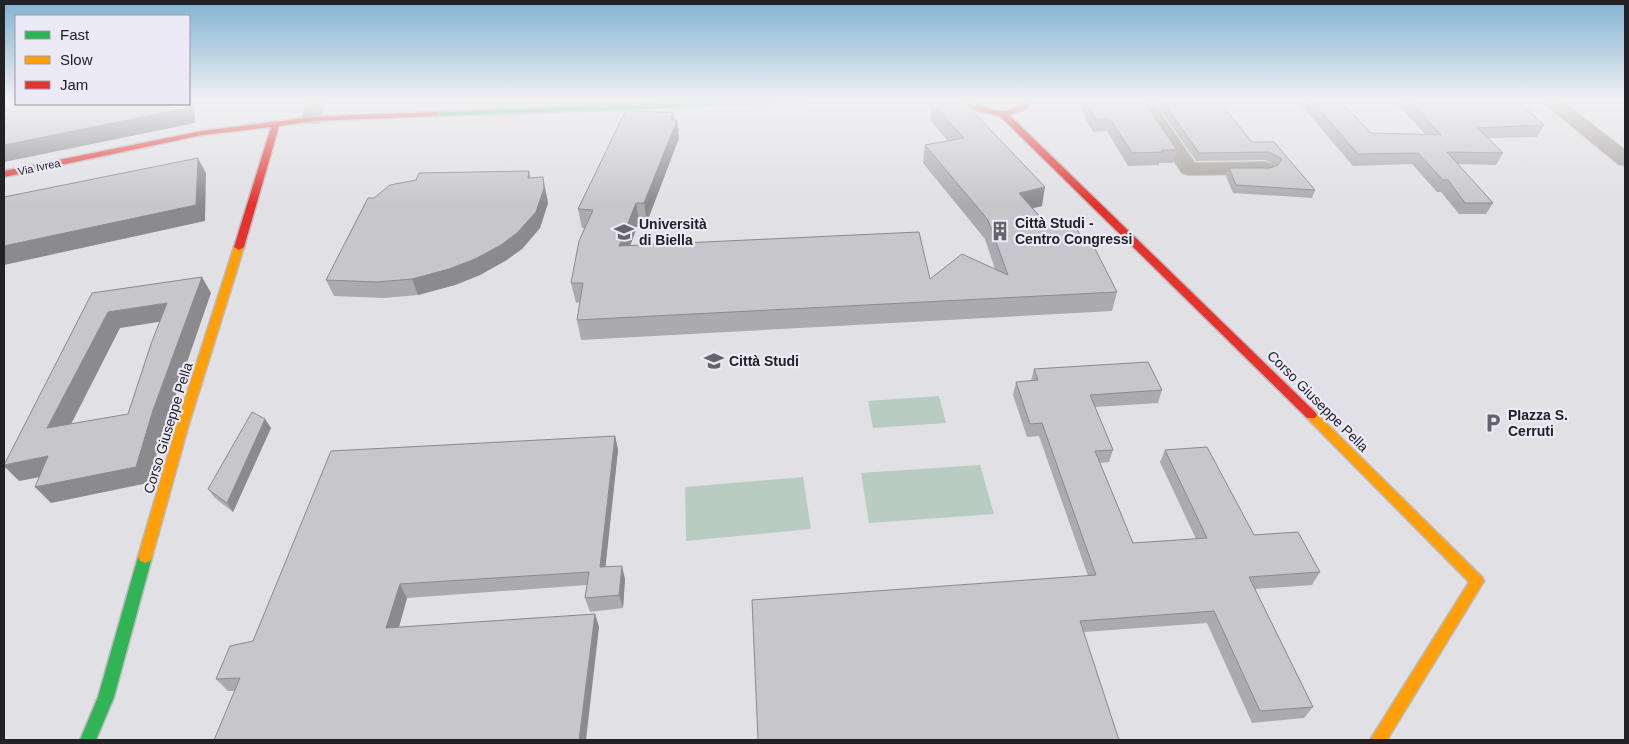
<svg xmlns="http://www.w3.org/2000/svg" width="1629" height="744" font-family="Helvetica,sans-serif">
  <rect width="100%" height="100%" fill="#e0e0e5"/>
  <g fill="#b9ccc2">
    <polygon points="939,396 946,423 873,428 868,401"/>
    <polygon points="980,465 994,514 869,523 861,473"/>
    <polygon points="803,477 811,529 686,541 685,487"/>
  </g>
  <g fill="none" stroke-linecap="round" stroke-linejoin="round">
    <defs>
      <g id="street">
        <polygon points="307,100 326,100 319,123 305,123 302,119"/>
        <polygon points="1133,100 1152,100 1195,163 1266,162 1273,164 1277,168 1273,172 1266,174 1189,175 1182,173"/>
        <polygon points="1540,100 1561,100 1625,150 1625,166 1618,164"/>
      </g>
      <g id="fast">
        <polygon points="744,100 825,100 821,102 434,116 430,114 434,112"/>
        <polygon points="145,551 150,553 152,557 114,697 96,740 80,740 98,697 138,557 140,553"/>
      </g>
      <g id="slow">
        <polygon points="239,244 244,247 188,427 152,557 150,561 145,563 140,561 138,557 176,427 234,247"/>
        <polygon points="1311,411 1315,412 1482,577 1484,581 1387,740 1370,740 1469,582 1307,418 1305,415 1307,412"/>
      </g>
      <g id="jam">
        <path d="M959 100C975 100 988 112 1004 111 1019 110 1019 100 1033 100L1026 109 1009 115 1315 412 1317 415 1315 418H1307L1000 116 976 111Z"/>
        <polygon points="434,112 437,112 437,116 312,121 279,126 244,247 239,250 234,247 271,127 202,135 4,177 4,171 202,131 312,117"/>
      </g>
    </defs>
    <use href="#street" stroke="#bbbbbe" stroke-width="2"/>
    <use href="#fast" stroke="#bbbbbe" stroke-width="3"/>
    <use href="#slow" stroke="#bbbbbe" stroke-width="3"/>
    <use href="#jam" stroke="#bbbbbe" stroke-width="3"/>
    <use href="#street" fill="#a49f98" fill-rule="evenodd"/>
    <use href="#fast" fill="#30b455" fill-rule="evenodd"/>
    <use href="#slow" fill="#ff9f0a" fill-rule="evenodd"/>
    <use href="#jam" fill="#e5322d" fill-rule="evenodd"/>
  </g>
  <g fill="#ababaf">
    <polygon points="1085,100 1143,100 1177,150 1173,163 1159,163 1159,165 1128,166 1107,131 1093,132 1082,112"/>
    <polygon points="1156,100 1162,100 1252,142 1274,142 1315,190 1312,198 1233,193 1226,176 1229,168 1270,168 1277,166 1266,160 1196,161 1155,102"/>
    <polygon points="1297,100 1339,100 1371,133 1425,134 1394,100 1517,100 1544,125 1537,137 1488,138 1503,153 1496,165 1457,164 1493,203 1486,214 1459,214 1441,192 1437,192 1412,164 1353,166"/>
    <polygon points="932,103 1042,206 1033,208 1048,226 1082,239 1117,292 1112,311 581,340 577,320 580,302 576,303 571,283 585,229 582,228 578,209 674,120 679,138 647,222 639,221 630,246 930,279 995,269 985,239 923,163 925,145 948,141 930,120"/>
    <polygon points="529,171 531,178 546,193 548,203 540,228 522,249 505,261 480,275 455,285 418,295 384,298 334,296 326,280 374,198"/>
    <polygon points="1034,369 1162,390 1158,403 1095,407 1113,450 1109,462 1100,463 1133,543 1196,539 1160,462 1165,450 1254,535 1320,572 1312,585 1255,589 1313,707 1304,718 1252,723 1207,623 1084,632 758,740 1088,576 1039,436 1027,437 1013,395 1016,382 1031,381"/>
    <polygon points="271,428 233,512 215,498 208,489"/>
    <polygon points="615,436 618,450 605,567 625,579 623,608 590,612 585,598 587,585 407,598 399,627 595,614 599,627 234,691 228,691 216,679 253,641"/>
  </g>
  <g fill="#8b8b8e">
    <polygon points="189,100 194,100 195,123 4,162 4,145 189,104"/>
    <polygon points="673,113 675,126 677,120 679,138 647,222 644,203"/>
    <polygon points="198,158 206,173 205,221 4,265 4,246"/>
    <polygon points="543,177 548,203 540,228 522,249 505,261 480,275 455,285 418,295 412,279"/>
    <polygon points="1045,187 1042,206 1016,212 1019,193"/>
    <polygon points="636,203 639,221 623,266 619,246"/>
    <polygon points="202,277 211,293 165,426 148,483 51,503 35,487 153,410"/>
    <polygon points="167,303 177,319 120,328 61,444 47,428 108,312"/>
    <polygon points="265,419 271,428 233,512 227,503"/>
    <polygon points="615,436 618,450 604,581 600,567"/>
    <polygon points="48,456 62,473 19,481 4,466 4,465"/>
    <polygon points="622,566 625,579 623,608 619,595"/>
    <polygon points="400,584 407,598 395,641 386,628"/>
    <polygon points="595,614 599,627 586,740 579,740"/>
  </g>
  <g fill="#c7c7cb" stroke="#8b8b8e" fill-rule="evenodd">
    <polygon points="4,100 16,100 16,104 187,104 187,108 4,145"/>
    <polygon points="944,100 962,100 1045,187 1019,193 1048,226 1075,225 1082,239 1090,239 1117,292 577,320 583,283 571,283 579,241 593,210 578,209 626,110 673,113 670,120 677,120 644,203 636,203 619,246 919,232 930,279 962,254 1008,275 988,220 925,145 964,138 932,103"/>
    <polygon points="1085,100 1143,100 1177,150 1162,150 1163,152 1132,153 1110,119 1096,119"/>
    <polygon points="1162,100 1218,100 1252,142 1274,142 1315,190 1236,185 1229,168 1270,168 1278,165 1282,159 1269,152 1199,153"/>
    <polygon points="1311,100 1339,100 1371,133 1441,135 1410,100 1517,100 1544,125 1477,128 1503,153 1447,152 1493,203 1465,203 1448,180 1443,180 1418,153 1358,154"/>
    <polygon points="198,158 196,205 4,246 4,197"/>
    <polygon points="529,171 528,178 543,177 544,188 536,212 517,233 501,245 475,259 449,269 412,279 377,282 326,280 368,198 374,198 390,185 416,180 419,173"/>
    <path d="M202 277 153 410 136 467 35 487 48 456 4 465 92 293ZM167 303 151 344 128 414 47 428 108 312Z"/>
    <polygon points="1148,362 1162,390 1090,395 1113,450 1095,451 1133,543 1207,538 1165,450 1207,447 1254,535 1298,532 1320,572 1249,577 1313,707 1260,711 1214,611 1080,621 1119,740 758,740 752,600 1096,575 1042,423 1030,424 1016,382 1038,380 1034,369"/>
    <polygon points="252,412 265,419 227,503 208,489"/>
    <polygon points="615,436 600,567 622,566 619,595 585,598 589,572 400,584 386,628 595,614 579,740 214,740 240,678 216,679 230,646 253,641 331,451"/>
  </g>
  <linearGradient id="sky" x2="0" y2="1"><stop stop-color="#81b2d2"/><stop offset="0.49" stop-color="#f1f1f3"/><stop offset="1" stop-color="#f1f1f3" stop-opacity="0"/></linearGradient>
  <rect width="1629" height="205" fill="url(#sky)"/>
  <defs>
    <symbol id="building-bare" viewBox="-9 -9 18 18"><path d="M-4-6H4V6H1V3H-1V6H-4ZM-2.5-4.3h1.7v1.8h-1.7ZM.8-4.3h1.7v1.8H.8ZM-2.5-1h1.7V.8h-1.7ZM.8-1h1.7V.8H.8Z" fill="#646469" stroke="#ebeaf6" stroke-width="2.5" paint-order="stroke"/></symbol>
    <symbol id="university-bare" viewBox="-9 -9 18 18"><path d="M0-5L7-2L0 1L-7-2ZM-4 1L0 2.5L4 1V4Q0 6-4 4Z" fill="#646469" stroke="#ebeaf6" stroke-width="2.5" paint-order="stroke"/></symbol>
    <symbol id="parking-bare" viewBox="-9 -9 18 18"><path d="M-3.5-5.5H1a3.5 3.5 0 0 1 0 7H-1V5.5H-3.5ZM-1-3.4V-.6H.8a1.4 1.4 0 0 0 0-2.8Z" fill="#646469" stroke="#ebeaf6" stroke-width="2.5" paint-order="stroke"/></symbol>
  </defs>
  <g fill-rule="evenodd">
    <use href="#building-bare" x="986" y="217" width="28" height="28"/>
    <use href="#university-bare" x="610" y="218" width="28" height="28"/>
    <use href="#university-bare" x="700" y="347" width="28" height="28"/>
    <use href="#parking-bare" x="1479" y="409" width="28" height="28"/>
  </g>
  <g text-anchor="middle" stroke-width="4.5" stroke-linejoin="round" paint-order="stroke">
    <g font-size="11" fill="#222226" stroke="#ebeaf6">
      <text transform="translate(39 167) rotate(-12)" y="4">Via Ivrea</text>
    </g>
    <g font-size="14" font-weight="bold" fill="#222226" stroke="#ebeaf6" text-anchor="start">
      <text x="1015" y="228">Città Studi -<tspan x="1015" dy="16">Centro Congressi</tspan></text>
      <text x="639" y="229">Università<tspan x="639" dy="16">di Biella</tspan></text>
      <text x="729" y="366">Città Studi</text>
      <text x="1508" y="420">PIazza S.<tspan x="1508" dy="16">Cerruti</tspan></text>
    </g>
    <g font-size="14" fill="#222226" stroke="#ebeaf6">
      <text transform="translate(1318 401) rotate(45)" y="5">Corso Giuseppe Pella</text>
      <text transform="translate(168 428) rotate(-73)" y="5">Corso Giuseppe Pella</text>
    </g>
  </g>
  <rect width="1629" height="744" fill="none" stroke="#222226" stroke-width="10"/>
  <rect x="15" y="15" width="175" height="90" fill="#ebeaf6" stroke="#9b9aa3"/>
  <rect x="25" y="31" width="25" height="8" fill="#30b455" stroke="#9b9aa3"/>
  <text x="60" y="40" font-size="15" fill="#222226">Fast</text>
  <rect x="25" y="56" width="25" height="8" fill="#ff9f0a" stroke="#9b9aa3"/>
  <text x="60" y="65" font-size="15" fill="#222226">Slow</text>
  <rect x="25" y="81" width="25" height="8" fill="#e5322d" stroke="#9b9aa3"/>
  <text x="60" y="90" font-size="15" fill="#222226">Jam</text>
</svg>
